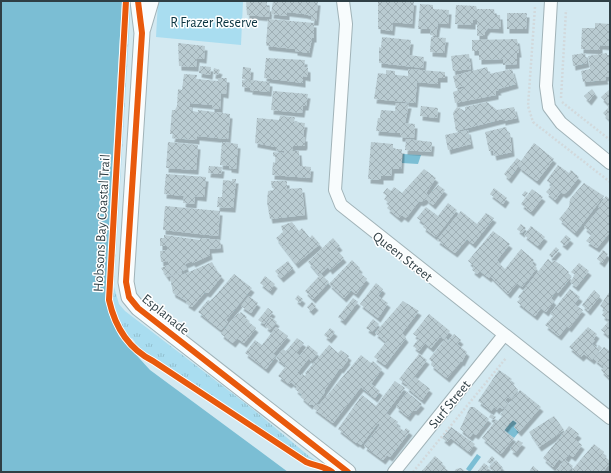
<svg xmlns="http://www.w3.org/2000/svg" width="611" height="473" font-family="'Alegreya Sans',sans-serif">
  <defs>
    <pattern id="grass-tufts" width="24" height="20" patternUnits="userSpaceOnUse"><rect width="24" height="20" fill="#a9ddf0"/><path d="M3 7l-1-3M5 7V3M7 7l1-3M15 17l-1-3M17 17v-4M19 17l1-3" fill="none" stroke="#92bfcf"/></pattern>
    <pattern id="building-cross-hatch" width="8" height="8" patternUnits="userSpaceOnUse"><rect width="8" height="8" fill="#b9cbd1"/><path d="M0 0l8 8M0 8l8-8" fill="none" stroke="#9fafb5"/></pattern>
    <filter id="shadow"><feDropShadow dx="2.5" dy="4.5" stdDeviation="0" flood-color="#0004"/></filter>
  </defs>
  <rect width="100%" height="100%" fill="#d3e9f1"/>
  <path fill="url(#grass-tufts)" d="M129 1H131L114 287 119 304 125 311 254 410 310 457 321 464 310 460 142 352 134 344 135 342 132 338 130 340C117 325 111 306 111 287Z"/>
  <polygon fill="#a9ddf0" points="158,1 243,1 241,45 156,37"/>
  <g fill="#7bbed4">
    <polygon points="1,1 122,1 110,208 107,296 109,314 119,336 150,370 288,472 1,472"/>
    <polygon points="403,154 421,155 418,164 402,163"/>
    <polygon points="513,420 517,423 514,427 519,432 514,438 504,431"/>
    <polygon points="477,454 481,457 470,472 466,469"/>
  </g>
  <g fill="url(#building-cross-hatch)" filter="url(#shadow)">
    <polygon points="246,1 267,1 267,7 270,7 269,17 247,15"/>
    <polygon points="273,1 318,1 316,21 311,21 312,16 304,14 287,12 287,16 271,14"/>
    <polygon points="378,1 414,1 412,24 393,22 392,31 378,29"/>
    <polygon points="420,4 433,5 433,9 449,10 448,24 438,23 436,36 430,35 431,29 418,29"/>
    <polygon points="456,5 476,6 477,9 494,9 495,15 500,15 501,29 488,28 485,32 485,36 477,36 477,20 473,20 473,25 455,24"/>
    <polygon points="507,13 527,13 526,29 507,29"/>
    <polygon points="268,19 314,23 314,38 312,38 309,53 295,51 295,49 267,46 266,44"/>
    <polygon points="595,23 610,24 610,46 600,45 600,50 581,49 582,28 595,28"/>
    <polygon points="382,37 411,40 409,55 424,57 423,68 379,63 379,47 381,48"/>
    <polygon points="431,37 446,38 444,53 430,52"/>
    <polygon points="517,39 519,53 517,53 517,64 503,65 503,59 479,60 479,51 472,51 472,40"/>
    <polygon points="178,43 205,46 204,59 197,58 196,67 179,66"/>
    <polygon points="585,53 587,63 573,66 572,55"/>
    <polygon points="607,53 607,55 610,55 610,76 605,77 606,80 583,82 581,71 590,69 588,56"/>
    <polygon points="469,54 471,69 453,71 451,56"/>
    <polygon points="266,58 305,60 304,67 308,68 308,77 303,76 303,83 264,78"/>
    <polygon points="200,66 211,67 210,75 199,73"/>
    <polygon points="243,67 251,68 250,80 242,79"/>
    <polygon points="487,67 489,74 512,69 516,84 498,89 499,91 496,91 496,95 455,103 453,92 464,88 464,86 456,88 453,76"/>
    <polygon points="214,68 220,70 218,75 213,74"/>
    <polygon points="408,69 445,72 445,78 438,78 438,84 417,82 415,103 374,99 378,73 386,74 386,70 395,71 395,75 408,76"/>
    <polygon points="184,74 197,75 196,79 218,81 218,78 227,78 226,94 221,93 220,109 212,108 212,105 190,103 190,107 192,107 191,111 198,112 198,110 230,114 228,139 197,136 197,140 172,138 173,134 170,134 172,110 175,110 177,106 178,89 182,90"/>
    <polygon points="242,80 250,81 250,88 242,87"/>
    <polygon points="251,80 270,82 269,92 250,90"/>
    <polygon points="592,89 595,93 589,101 584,96"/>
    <polygon points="610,89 610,121 603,113 608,108 608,104 601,97"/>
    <polygon points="273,91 308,94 306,106 303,106 302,113 271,110"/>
    <polygon points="487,102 497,110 514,107 517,118 503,121 503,119 456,131 453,113 457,107 465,111 465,107"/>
    <polygon points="396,103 409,104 405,123 415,124 414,138 400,137 400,133 376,131 378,118 380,118 381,110 395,111"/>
    <polygon points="421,106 438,108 437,118 420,116"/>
    <polygon points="280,116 295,117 294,122 305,123 303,137 305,137 305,144 304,146 293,146 292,151 299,151 300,166 311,167 310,178 272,175 273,162 275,163 276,157 273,156 273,152 284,153 284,151 276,150 276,147 255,143 257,118 279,120"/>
    <polygon points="506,127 508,133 510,133 512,152 494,156 493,151 489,151 485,132"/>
    <polygon points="468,130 471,144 448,150 445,135"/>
    <polygon points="406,139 432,142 431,152 405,150"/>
    <polygon points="168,142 198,145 196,170 166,168"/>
    <polygon points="222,142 238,144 236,169 229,168 229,166 220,165"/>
    <polygon points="371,142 393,144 393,149 402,149 401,169 392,169 391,176 381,176 381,180 368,179"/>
    <polygon points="534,143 554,159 537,181 519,167 520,164 509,179 504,174 517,158 521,161"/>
    <polygon points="558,165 569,173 571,170 579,177 568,191 564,194 561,192 555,200 546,192 552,185 547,181 549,177"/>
    <polygon points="209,166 222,167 221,174 208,173"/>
    <polygon points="424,169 436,178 426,193 428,195 425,200 421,202 419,201 406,218 402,215 399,218 387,208 390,204 384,199 387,196 383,193 387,188 391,191 394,187 402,193"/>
    <polygon points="166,174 206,177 204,197 195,196 194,204 183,203 184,196 164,194"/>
    <polygon points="232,179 236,179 233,208 217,207 218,197 222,197 223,180 232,181"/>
    <polygon points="271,181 287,181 287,189 302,188 305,215 270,219 267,202 268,191 274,190 274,188 272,188"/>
    <polygon points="584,183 604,196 575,233 559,219 569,207 570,199"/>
    <polygon points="438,185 445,190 433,205 426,199"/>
    <polygon points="494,188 507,198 503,204 490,194"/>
    <polygon points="532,189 543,197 531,212 521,204"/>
    <polygon points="525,191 528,193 525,197 522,195"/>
    <polygon points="606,196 610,199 610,232 597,248 586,241 592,234 584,227 600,208 598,207"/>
    <polygon points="448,203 457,210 436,237 423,227 425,224 417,218 426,207 438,216"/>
    <polygon points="165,206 220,211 218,236 163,230"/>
    <polygon points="461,211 477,224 486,213 494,218 473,244 467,239 455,253 437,240"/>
    <polygon points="292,222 299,231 302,228 310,238 312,235 320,244 296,264 276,238 283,232 281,226"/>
    <polygon points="521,224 526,228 522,233 517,229"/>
    <polygon points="531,226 545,237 538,246 524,235"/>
    <polygon points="493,231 510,244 497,260 500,264 505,269 521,249 534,260 532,263 537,268 522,287 517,283 508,294 490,276 489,278 480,271 477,274 472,270 474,266 468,261"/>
    <polygon points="164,235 200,240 200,238 220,240 221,248 209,249 210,255 193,263 192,261 185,264 187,269 167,277 161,268 168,265 168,261 161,262 160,251 167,250 167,246 160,246 160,238 164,238"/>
    <polygon points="566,235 571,239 565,246 560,242"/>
    <polygon points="333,238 340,246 336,249 344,258 330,270 328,267 319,275 308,262"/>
    <polygon points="556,247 559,250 552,258 549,255"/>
    <polygon points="603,250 608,254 602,263 597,259"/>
    <polygon points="548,259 552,262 554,260 561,265 569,272 567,274 571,277 558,293 556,291 551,298 554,301 546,312 541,308 535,316 517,302 520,299 518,297"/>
    <polygon points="352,260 360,268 358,271 367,279 356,294 351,290 344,298 329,284"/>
    <polygon points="288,261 293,268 281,278 275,271"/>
    <polygon points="212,262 217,271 222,276 208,293 205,292 192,307 186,303 187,301 173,293 170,277 181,272 182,275"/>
    <polygon points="579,263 589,271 576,287 570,282 575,275 571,272"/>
    <polygon points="234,274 252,288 226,320 228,322 221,330 198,312 208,300 210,301 216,295"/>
    <polygon points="321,274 329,282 313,299 305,291"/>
    <polygon points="265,276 275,284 270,291 260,283"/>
    <polygon points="376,283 383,289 378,296 388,303 378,318 360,304"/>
    <polygon points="570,289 580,297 574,304 583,310 569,328 567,326 559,336 545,325 553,316 550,314"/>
    <polygon points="594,290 600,296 588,311 582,305"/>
    <polygon points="610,291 610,337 601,330 608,322 607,319 602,315 605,310 600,306"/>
    <polygon points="298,295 303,299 300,303 295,299"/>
    <polygon points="249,296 258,303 251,313 241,306"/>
    <polygon points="353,298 358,302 343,321 338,317"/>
    <polygon points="403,301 419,311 402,333 406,338 385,365 374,357 386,342 375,333"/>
    <polygon points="312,302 316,306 311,311 307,307"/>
    <polygon points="268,308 273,312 264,324 258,320"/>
    <polygon points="241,312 247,317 245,319 256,328 244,343 237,338 233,343 221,334 238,313 239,314"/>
    <polygon points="429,314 450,331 444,339 440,337 431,348 425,343 419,351 413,346 419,338 413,334"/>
    <polygon points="271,317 277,322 270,330 265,326"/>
    <polygon points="373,319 379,324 372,332 366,328"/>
    <polygon points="276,327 288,336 273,354 276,356 266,369 245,353 255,340 262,345"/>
    <polygon points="588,327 597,334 593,340 595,341 592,344 597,348 599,345 602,348 592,360 584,354 581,357 569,347"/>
    <polygon points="330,328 335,332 329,339 324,335"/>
    <polygon points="454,334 461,340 457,344 467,352 462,362 461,361 447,378 431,365 432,362 429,359 446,338 448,341"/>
    <polygon points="297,338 304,343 296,353 300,356 308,345 318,353 311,361 309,358 297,373 301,376 302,374 305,376 306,374 305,373 329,345 338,353 341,350 349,356 347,359 348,360 341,369 340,368 324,391 325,392 316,404 319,405 361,355 371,363 373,361 382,369 371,384 380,391 375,398 361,387 333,423 313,408 315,406 311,404 310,405 301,397 302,395 295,389 297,387 291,382 289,384 278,376 286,366 276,358 283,349 286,351"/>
    <polygon points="604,347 610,351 610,379 601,370 604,367 594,359"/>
    <polygon points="419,354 427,360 407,385 399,379"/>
    <polygon points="499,370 512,379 510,381 518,390 511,399 508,397 505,400 508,403 503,409 499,407 497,410 494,407 491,411 478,401"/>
    <polygon points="415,377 430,389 422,400 406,387"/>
    <polygon points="395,381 405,388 386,413 398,422 396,425 404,431 406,428 410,431 390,457 387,455 383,460 364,446 380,425 378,423 361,445 357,442 356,443 338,429 362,395 376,406"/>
    <polygon points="520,390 541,407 519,432 514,427 517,423 513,420 509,423 504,430 514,438 501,454 482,438 496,420 498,421 502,416 500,415"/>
    <polygon points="407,392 422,404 416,411 413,410 408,417 396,407"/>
    <polygon points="470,407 474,407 489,419 476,435 473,433 470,437 460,429"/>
    <polygon points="491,414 496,417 494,420 489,417"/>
    <polygon points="554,416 564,430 539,447 529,432"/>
    <polygon points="569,426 579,434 574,439 582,445 573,457 569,454 565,460 573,466 568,472 555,472 563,462 559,459 553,467 543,458"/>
    <polygon points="451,427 475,444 469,452 451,438 447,442 442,438"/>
    <polygon points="518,440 523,443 515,453 510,449"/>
    <polygon points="594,444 604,452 602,454 610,461 610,463 603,472 572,472 572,470"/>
    <polygon points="435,456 443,463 441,465 450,472 421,472"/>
    <polygon points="492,456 495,459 491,464 487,462"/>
    <polygon points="496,460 503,468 499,472 494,472 489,468"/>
    <polygon points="484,463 489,467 485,472 477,472"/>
    <polygon points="533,466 540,472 529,472"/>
    <polygon points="461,468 466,472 454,472 456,469"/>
  </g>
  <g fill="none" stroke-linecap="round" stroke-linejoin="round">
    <defs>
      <g id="minor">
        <polyline points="343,1 346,24 335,190 341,205 610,418"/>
        <polyline points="551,1 546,86 549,107 561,123 610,163"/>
        <polyline points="394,472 504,335"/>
      </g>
      <g id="tertiary">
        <polyline points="138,1 142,33 126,282 129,297 138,308 348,472"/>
        <polyline points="143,28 151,1"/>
      </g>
    </defs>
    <use href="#minor" stroke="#a1b3b8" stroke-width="14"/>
    <use href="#tertiary" stroke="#a1b3b8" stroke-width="17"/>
    <g stroke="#d2d9dc" stroke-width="2.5" stroke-dasharray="2 2" stroke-linecap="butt">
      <polyline points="535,7 528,106 533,122 610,182"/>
      <polyline points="561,98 566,10"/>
      <polyline points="562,102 610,140"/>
      <polyline points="413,472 506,358"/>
    </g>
    <use href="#minor" stroke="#f8fcfd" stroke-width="12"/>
    <use href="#tertiary" stroke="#f8fcfd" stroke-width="15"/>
    <defs>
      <g id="cycleway">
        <path d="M126 1 109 300C115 327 129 349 153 361L306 462C315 466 324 466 332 472"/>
        <polyline points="138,1 142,33 126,282 129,297 138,308 348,472"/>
      </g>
    </defs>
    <use href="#cycleway" stroke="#fff" stroke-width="8"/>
    <use href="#cycleway" stroke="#e8590c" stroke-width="6"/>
  </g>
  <g text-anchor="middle" stroke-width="3" stroke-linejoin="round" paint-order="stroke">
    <g font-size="14" fill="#0a3440" stroke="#fff">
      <text x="214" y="27">R Frazer Reserve</text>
    </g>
    <g font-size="14" fill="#2f3f45" stroke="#fff">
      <text transform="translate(101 223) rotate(-87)" y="5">Hobsons Bay Coastal Trail</text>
      <text transform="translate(403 256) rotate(38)" y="5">Queen Street</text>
      <text transform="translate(166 314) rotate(39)" y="5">Esplanade</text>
      <text transform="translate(449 404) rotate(-51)" y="5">Surf Street</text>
    </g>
  </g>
  <rect width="611" height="473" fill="none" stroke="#2f3f45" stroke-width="4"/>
</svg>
